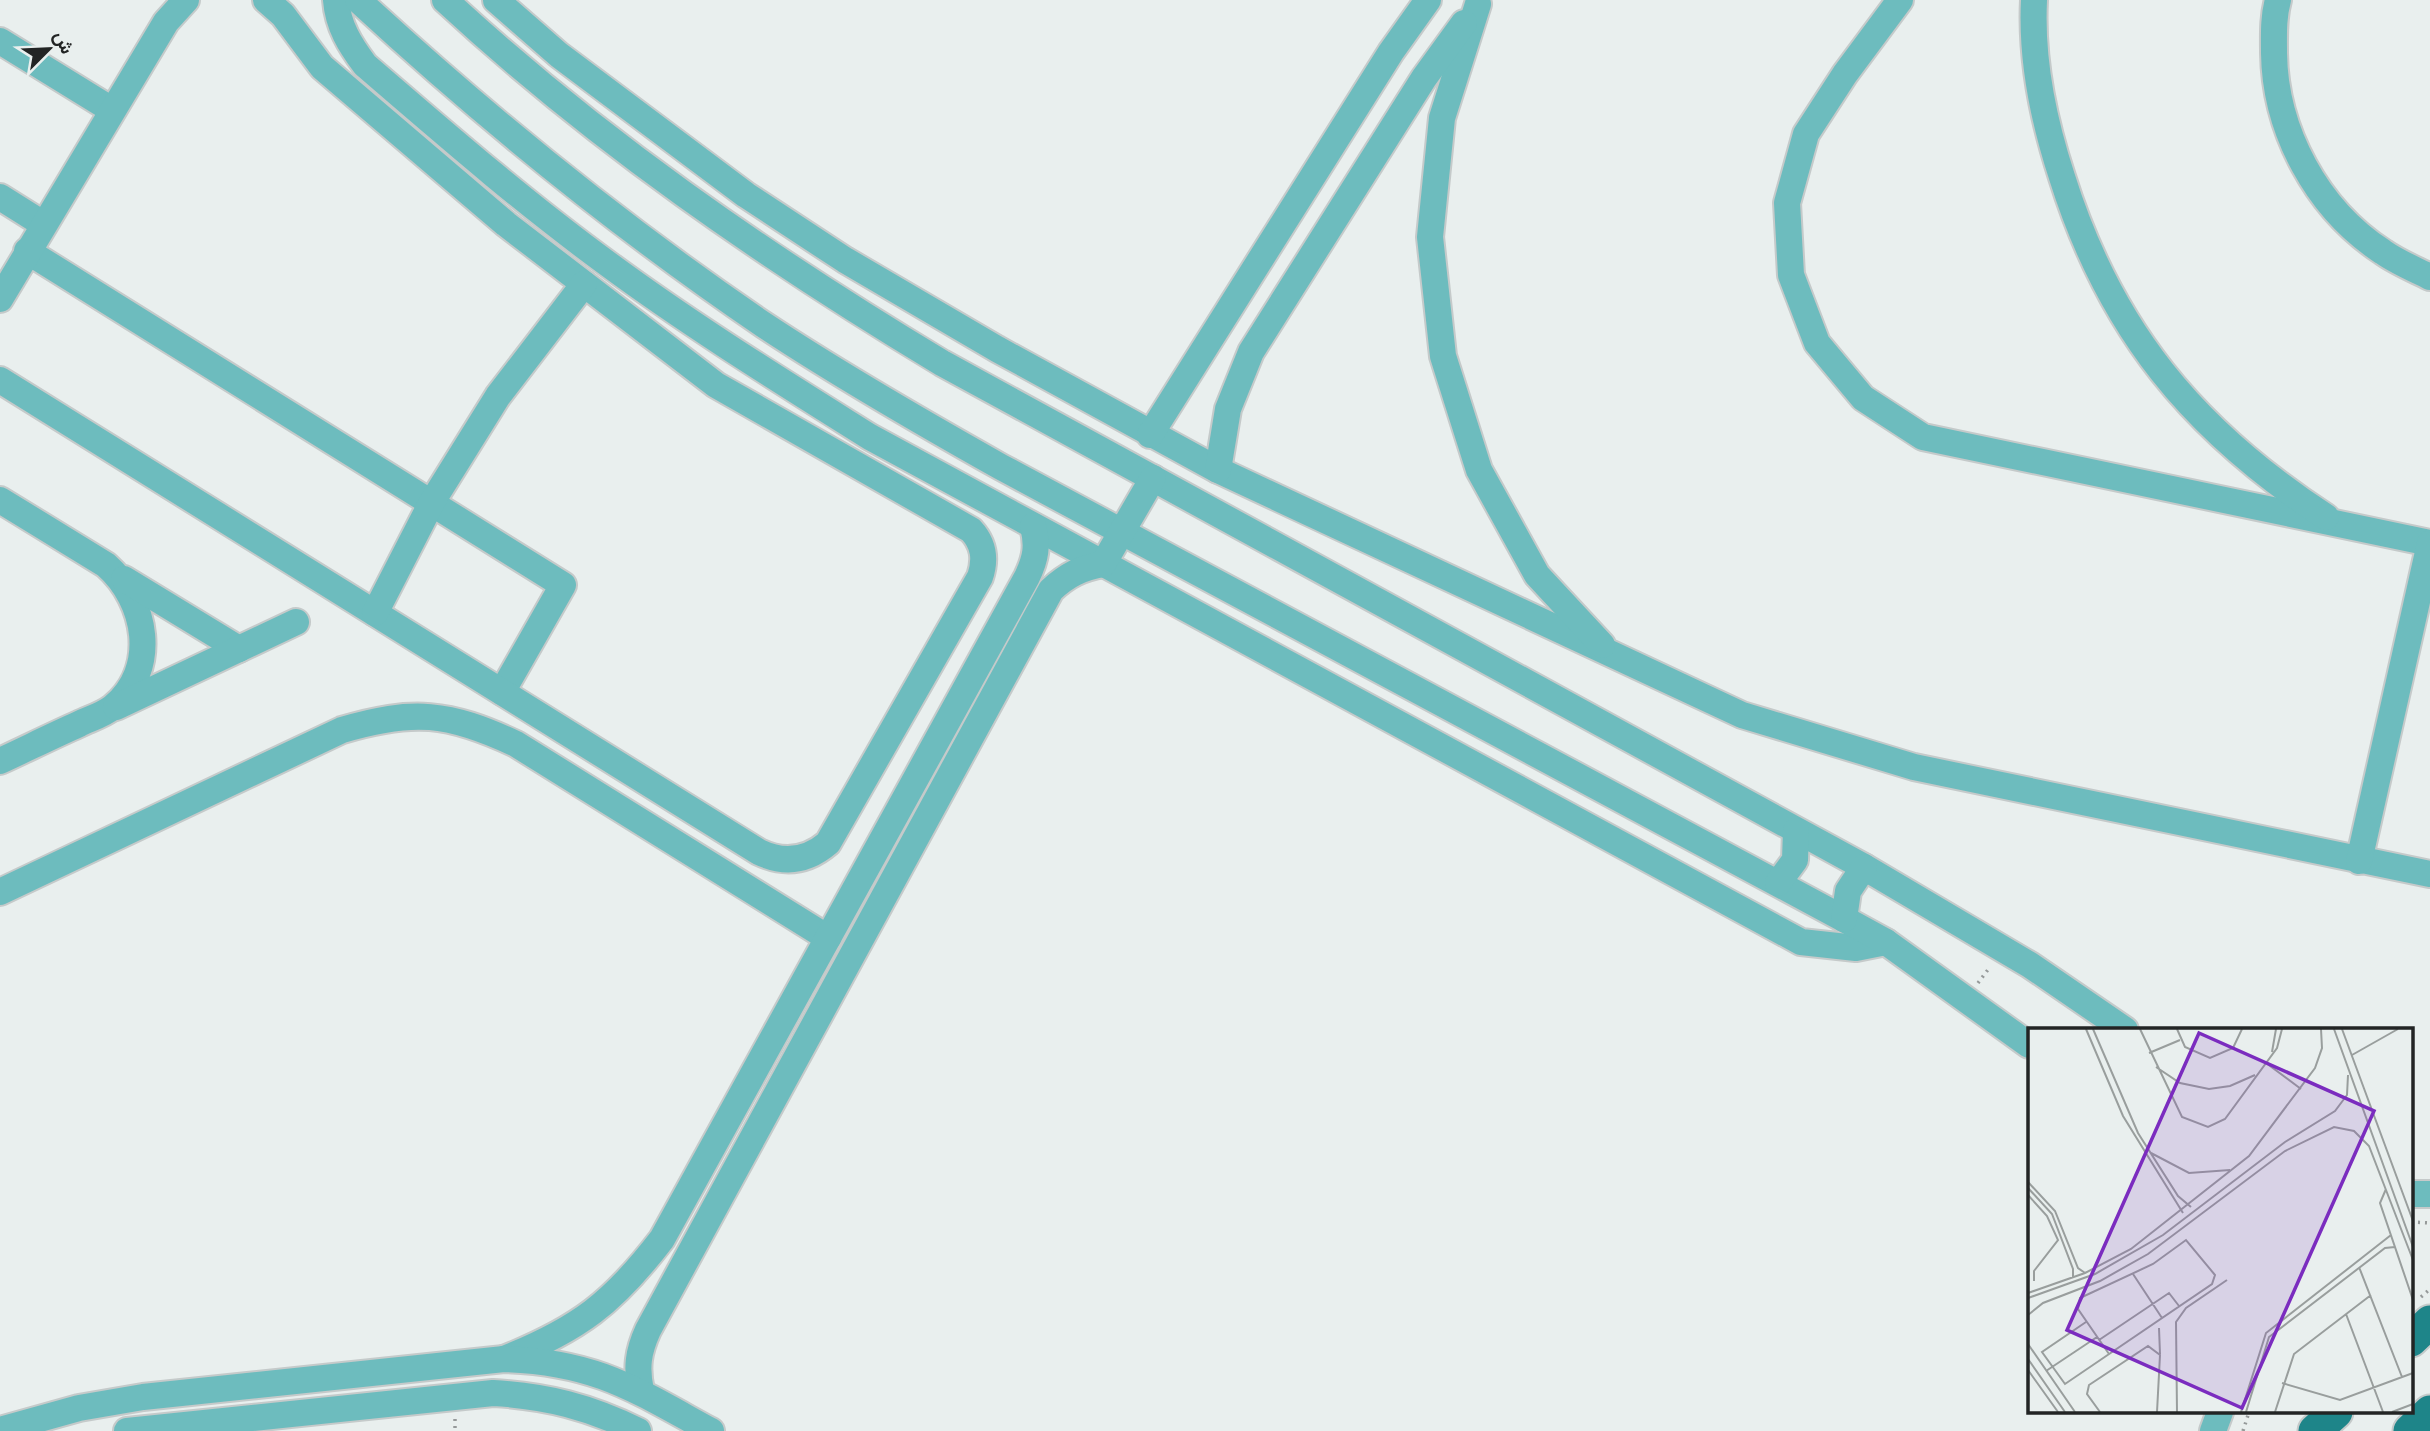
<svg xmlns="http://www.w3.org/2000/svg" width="2430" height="1431" font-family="'Asap Condensed',Vazirmatn,sans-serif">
  <rect width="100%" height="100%" fill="#e9efee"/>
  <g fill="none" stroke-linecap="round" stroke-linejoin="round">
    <defs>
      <g id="minor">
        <path d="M336 0C338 26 350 45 365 65 444 133 523 202 608 264 692 326 781 381 870 437L1801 942 1856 948 1886 942"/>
        <path d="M358 0C486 118 620 227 764 325 841 376 921 422 1001 467L1844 919 1886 942 2029 1045"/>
        <path d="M445 0C596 140 766 257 942 363L1864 867 2030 965 2125 1030"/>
        <polyline points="496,0 559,55 746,195 845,260 997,349 1218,470 1742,715 1914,767 2430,874"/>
        <polyline points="1900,0 1845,74 1806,134 1787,203 1791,275 1817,343 1863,398 1923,437 2430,543"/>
        <path d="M2034 0C2031 59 2044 122 2062 177 2110 330 2193 430 2326 517"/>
        <path d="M2278 0C2273 18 2274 35 2274 53 2275 131 2317 209 2383 252 2397 262 2414 269 2430 277"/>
        <polyline points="1478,4 1442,118 1430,237 1443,356 1479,470 1537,575 1602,645"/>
        <polyline points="0,41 112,110"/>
        <polyline points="0,197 43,224"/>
        <polyline points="27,251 563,585 502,692"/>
        <polyline points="0,299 166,22 186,0"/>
        <path d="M0 380 759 852C784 864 807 861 828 843L980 577C986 559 984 544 971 530L716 385 506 224 322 67 283 15 266 0"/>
        <polyline points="1150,435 1391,52 1428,0"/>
        <polyline points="1218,470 1228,409 1251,352 1424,78 1464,23"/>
        <path d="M0 500 106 565C147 601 159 669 113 707 103 715 89 719 79 724 52 736 26 749 0 761"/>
        <polyline points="124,579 239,649"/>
        <polyline points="375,613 432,502 498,396 584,284"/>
        <polyline points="116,707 296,622"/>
        <polyline points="2359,861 2430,543"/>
        <polyline points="1778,883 1795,860 1796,831"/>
        <path d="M0 892 342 730C413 709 448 712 516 744L828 938"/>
        <polyline points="1844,919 1848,891 1864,867"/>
        <polyline points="2411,1194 2430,1194"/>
        <path d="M504 1359C579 1329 613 1303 662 1239L1027 577C1036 558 1038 546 1033 526"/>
        <path d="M641 1391C636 1368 638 1352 648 1330L1051 590C1067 575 1081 568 1103 564L1153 478"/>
        <path d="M0 1430 79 1408 143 1397 504 1359C596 1362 634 1389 711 1431"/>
        <path d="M127 1431 493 1393C546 1396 590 1407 638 1431"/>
        <polyline points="2213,1431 2220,1412"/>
      </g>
      <g id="major">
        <polyline points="2411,1340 2430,1322"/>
        <polyline points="2315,1431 2336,1412"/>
        <polyline points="2410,1431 2430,1412"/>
      </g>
    </defs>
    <use href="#minor" stroke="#c5caca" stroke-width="30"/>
    <use href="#major" stroke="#c5caca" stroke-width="37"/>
    <g stroke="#959999" stroke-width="3.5" stroke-dasharray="2 5" stroke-linecap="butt">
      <polyline points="1978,983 1990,967"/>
      <polyline points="2411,1222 2430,1223"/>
      <polyline points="2421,1297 2430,1289"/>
      <polyline points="455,1419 455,1431"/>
      <polyline points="2243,1431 2249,1412"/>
    </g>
    <use href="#minor" stroke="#6dbcbe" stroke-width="26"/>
    <use href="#major" stroke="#1e8589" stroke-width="33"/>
  </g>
  <g transform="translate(2028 1028)">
    <rect width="385" height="385" fill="#e9efee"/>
    <path fill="none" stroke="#999e9d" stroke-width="2" d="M58 1 95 88 155 185M65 1 110 105 150 168 163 179M112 1 154 89 180 99 197 91 249 20 254 1M149 1 157 19 182 30 205 20 214 1M306 1 385 219M314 1 385 193M244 24 248 1M121 25 152 12M324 27 370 1M238 35 273 61M128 39 152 55 181 61 202 58 227 47M123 125 161 145 202 142M0 154 27 183 50 240 57 245M0 160 24 186 45 241V250M358 161 352 175 385 272M0 167 19 188 30 212 6 243V253M331 239 374 349M105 246 134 290M0 265 57 245 103 221 221 128 287 40 294 20 293 1M0 270 67 246 135 207 257 114 307 83 319 67 320 47M318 286 355 384M0 287 15 275 72 253 120 226 257 123 306 99 326 103 341 118 385 232M58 294 14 324 37 356 184 256 187 247 158 212 125 236 52 270 50 281 81 326M131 300 132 326M71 312 141 265 151 278M0 316 47 384M0 331 37 384M0 342 30 384M18 343 69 309M254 355 312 372 385 345M72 384 59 366 61 357 120 318 132 327 129 384M149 384 148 294 158 280 199 252M213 384 238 305 363 207M218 384 241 309 357 220 367 219M247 384 266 326 343 267M364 384 385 376"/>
    <path fill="#7b2cbf" fill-opacity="0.15" stroke="#7b2cbf" stroke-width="3.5" d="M171 5 346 83 214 380 39 302Z"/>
    <rect width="385" height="385" fill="none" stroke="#222424" stroke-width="3.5"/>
  </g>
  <g transform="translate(49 49) rotate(66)" stroke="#e9efee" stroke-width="5" paint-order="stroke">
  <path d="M0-5L12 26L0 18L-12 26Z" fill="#222424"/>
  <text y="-10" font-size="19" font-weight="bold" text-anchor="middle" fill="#222424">ش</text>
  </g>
</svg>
